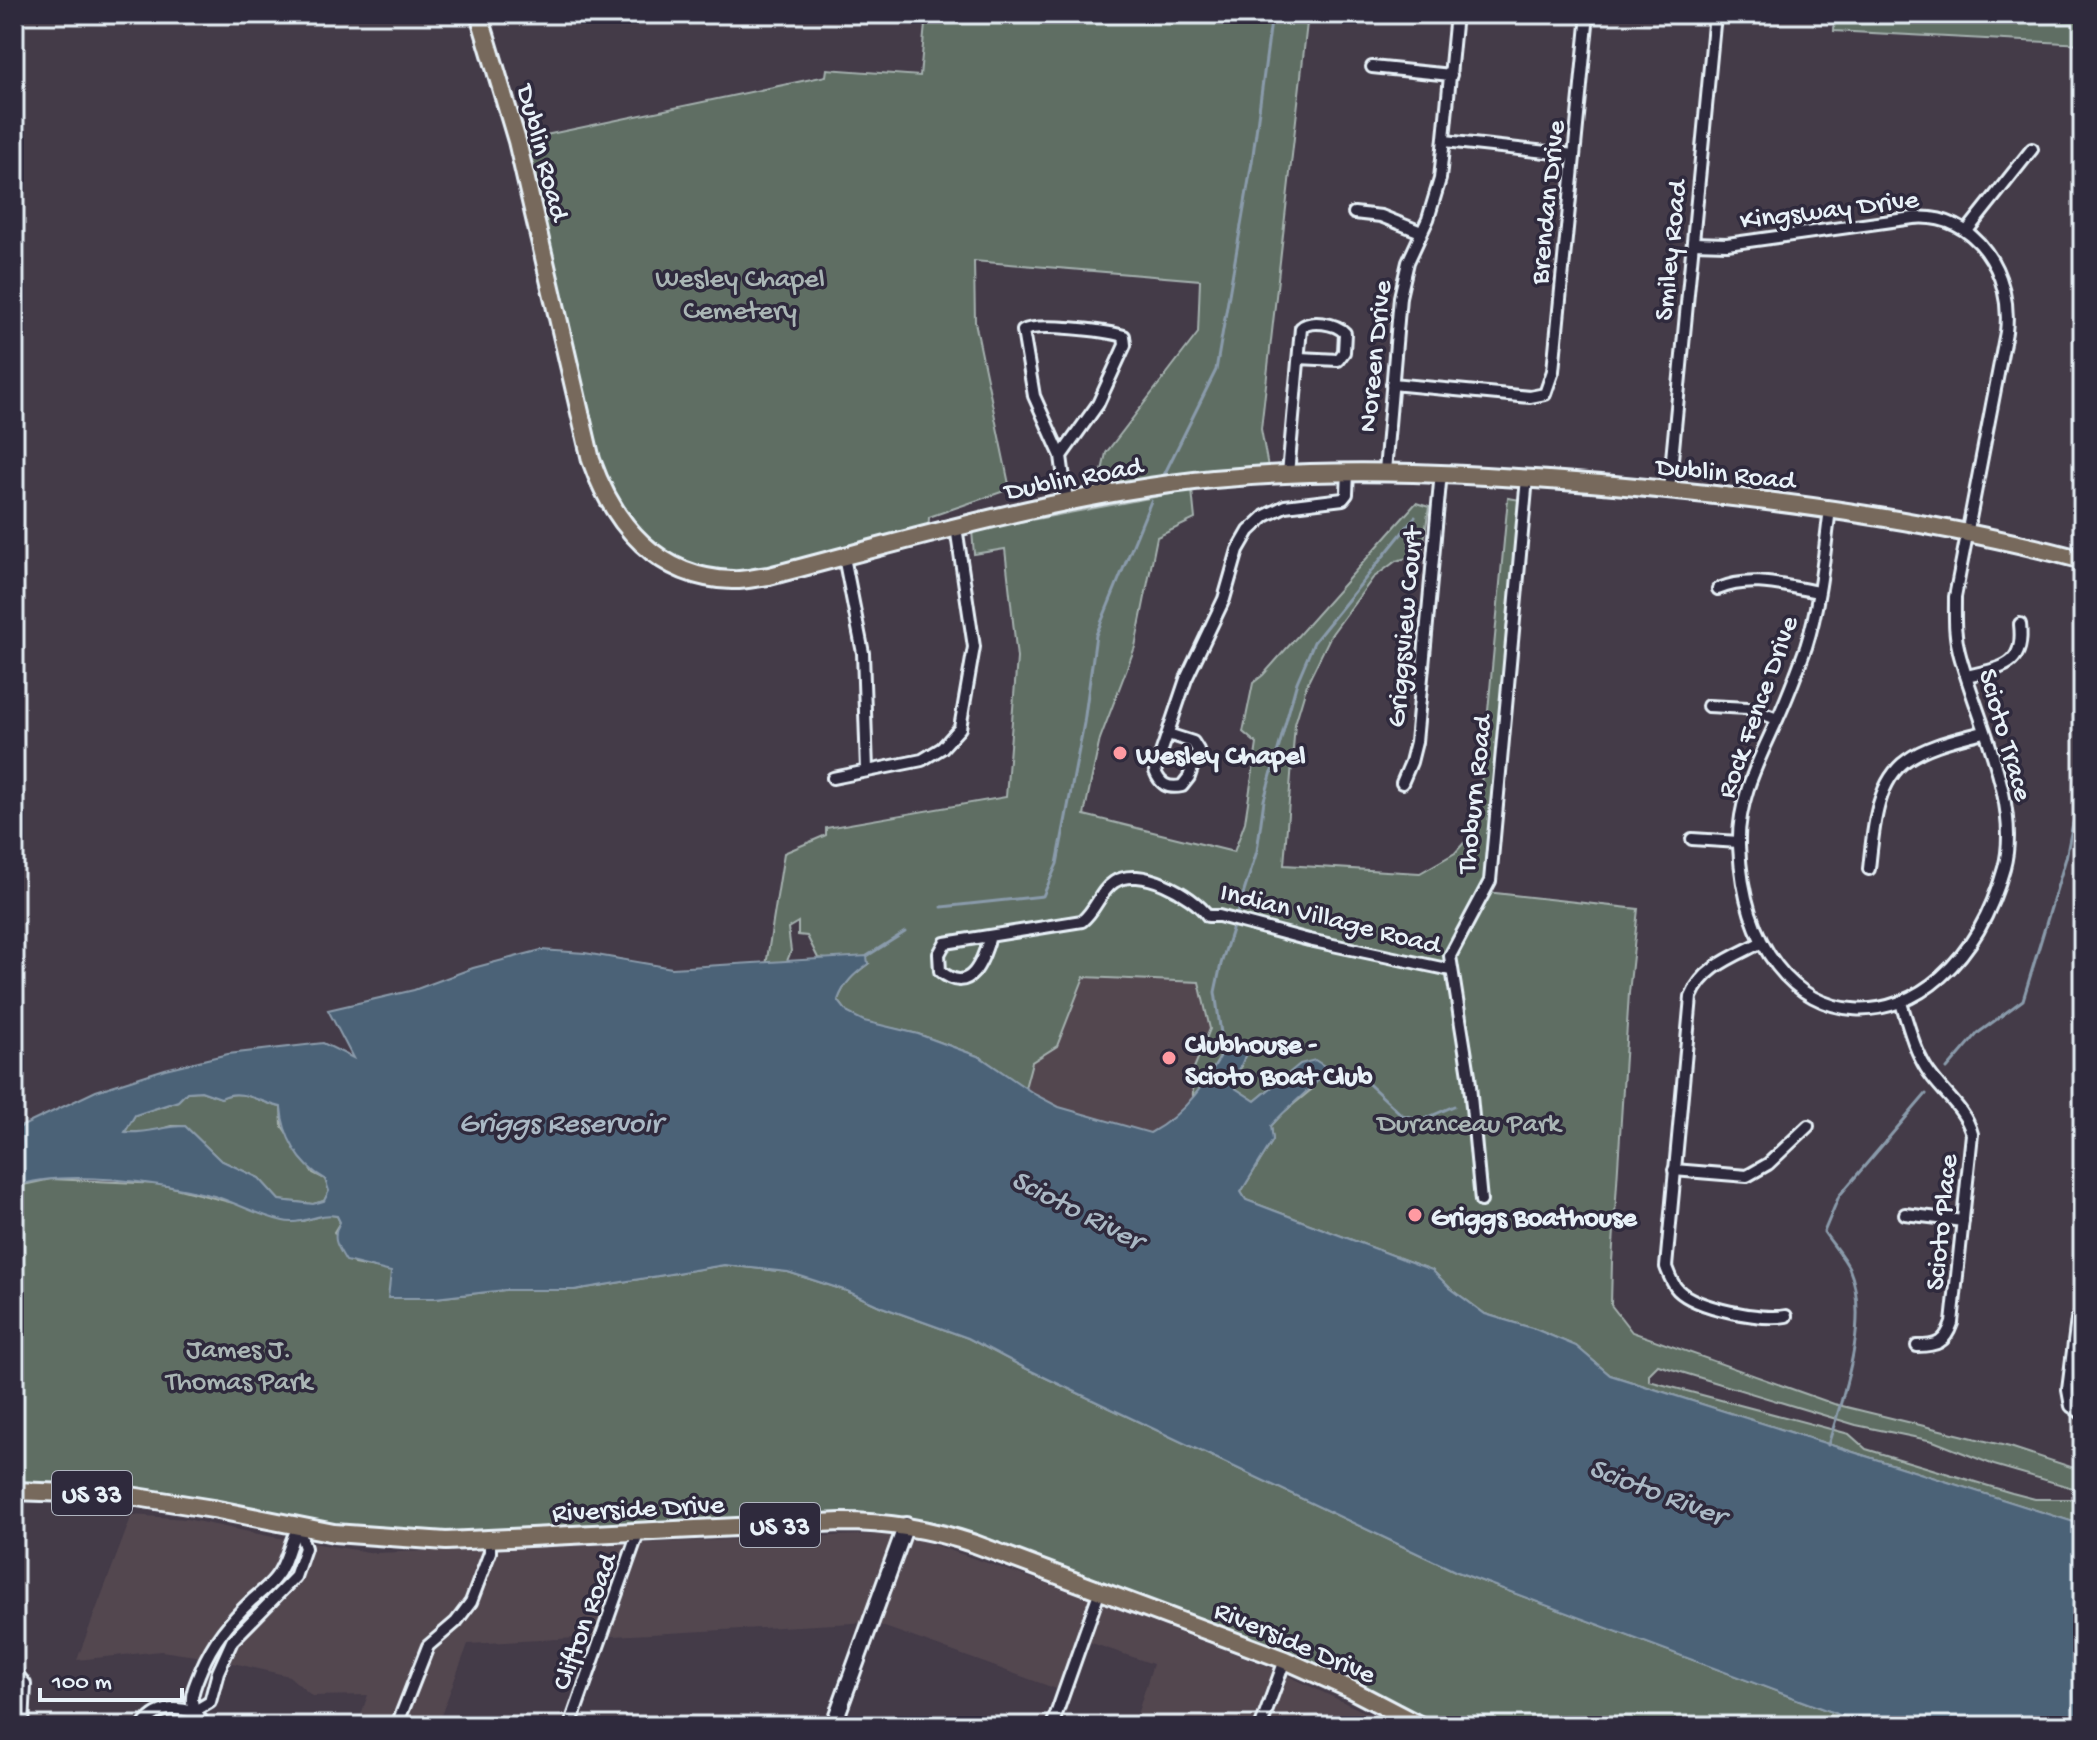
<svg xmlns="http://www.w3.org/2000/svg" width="2097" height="1740" font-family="'Gochi Hand',sans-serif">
  <rect width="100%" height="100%" fill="#443b48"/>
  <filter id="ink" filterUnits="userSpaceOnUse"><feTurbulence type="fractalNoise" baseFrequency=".0125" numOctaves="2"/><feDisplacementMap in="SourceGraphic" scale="16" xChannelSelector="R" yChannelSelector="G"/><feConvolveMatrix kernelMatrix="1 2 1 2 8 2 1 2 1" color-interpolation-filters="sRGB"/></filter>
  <g filter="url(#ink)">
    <g fill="#534750">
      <polygon points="1084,977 1200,982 1210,1029 1192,1073 1193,1097 1176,1118 1150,1133 1059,1107 1025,1088 1032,1062 1057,1046"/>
      <polygon points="132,1515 186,1519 273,1537 375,1553 884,1534 920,1540 1086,1597 1265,1665 1394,1726 1165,1726 1137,1715 1153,1664 1083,1640 1065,1692 871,1622 468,1644 437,1726 357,1726 368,1695 312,1696 289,1676 216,1659 161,1651 77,1660"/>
    </g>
    <g fill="#5f6e64" stroke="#a4b0ae" stroke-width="2">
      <polygon points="926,14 1308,14 1261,429 1268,467 1098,489 1106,453 1198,333 1200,280 974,261 975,322 1010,489 929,517 928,534 735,580 655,555 606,496 517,141 826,76 827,69 920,76"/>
      <polygon points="1835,14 2083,14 2083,44 1834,31"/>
      <path d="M1192 490 1195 519 1157 537 1135 647 1100 739 1084 815 1234 852 1245 822 1257 744 1243 732 1253 683 1263 675 1416 503 1429 507 1422 554 1396 561 1373 578 1331 635 1307 684 1295 724 1284 865 1420 873 1455 853 1477 828 1508 498 1521 500 1487 892 1638 909 1629 993 1612 1262 1611 1305 1632 1332 1834 1404 2010 1447 2083 1471V1491L1994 1465 1933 1441 1856 1425 1658 1365 1649 1374V1381L1849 1434 1866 1449 2012 1493 2035 1499H2077L2083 1501V1525L1610 1375 1576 1346 1535 1329 1485 1314 1450 1288 1432 1270 1246 1200 1241 1192 1273 1140 1271 1126 1283 1113 1311 1090 1279 1081 1255 1101 1235 1088V1076L1242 1066 1226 1045 1211 1074 1193 1097 1192 1073 1210 1029 1199 982 1084 977 1057 1046 1032 1062 1025 1088 980 1057 918 1034 864 1022 848 1013 838 1000C844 983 853 975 868 964L818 958 807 936 798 935V922L788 928 791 951 783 971 764 978 784 853 826 835V828L1006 797 1017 658 1005 549 974 554 972 531Z"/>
      <path d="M201 1091 221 1098C242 1087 260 1103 281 1107L282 1126 313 1173 325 1179 329 1191 324 1201 313 1204 279 1200 259 1178 220 1160 185 1126H171L148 1133 125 1132 135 1115 178 1101 187 1092Z"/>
      <polygon points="51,1179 160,1184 303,1221 326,1214 337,1216 340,1222 334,1232 354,1264 392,1271 389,1298 435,1298 505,1290 574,1290 724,1265 788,1272 847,1291 882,1307 968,1338 1025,1368 1455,1571 1869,1726 1421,1726 1349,1689 906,1525 446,1541 213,1509 14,1491 14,1187"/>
    </g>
    <path fill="#4c6277" stroke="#8a9bab" stroke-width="2" fill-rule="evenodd" d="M541 950 585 953 672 968 867 956 868 964C854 974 844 983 838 1000L848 1013 864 1021 918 1034 980 1057 1036 1095 1059 1107 1150 1133C1187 1113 1206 1082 1227 1045L1238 1041 1247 1051C1242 1065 1235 1074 1235 1088L1255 1101 1300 1064 1315 1060 1329 1069C1311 1090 1289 1105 1271 1126L1273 1140 1241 1192 1246 1200 1432 1270 1450 1288 1485 1314 1535 1329 1576 1346 1610 1375 2083 1525V1726H1869L1455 1571 1025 1368 968 1338 882 1307 847 1291 788 1272 724 1265 574 1290H505L435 1298H388L391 1272 346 1261C337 1246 331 1238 340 1222L337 1216C318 1212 301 1226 283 1221 259 1216 237 1203 214 1196 163 1183 63 1168 14 1187V1130L96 1091 165 1069 228 1054 323 1043 353 1058 328 1010 414 990 473 968ZM201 1091 221 1098C241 1087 260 1103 281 1107 283 1136 299 1165 325 1179L329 1191 324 1201 313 1204 279 1200 259 1178 220 1160 185 1126C163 1126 148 1134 125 1132L135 1115 178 1101 187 1092Z"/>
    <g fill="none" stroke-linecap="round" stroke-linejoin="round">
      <g stroke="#8a9bab" stroke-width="3">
        <polyline points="1164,475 1216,370 1252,162 1272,14"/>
        <polyline points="942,907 1043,896 1057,864 1084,723 1096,635 1151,501"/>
        <polyline points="867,956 905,932"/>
        <polyline points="1224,1054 1215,992 1221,964 1257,851 1264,800 1297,682 1314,642 1415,517"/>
        <polyline points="1947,1069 1978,1033 2023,1000 2066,858 2083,773"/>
        <polyline points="1321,1077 1359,1075 1402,1115 1422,1120 1454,1106"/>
        <path d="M1828 1445C1843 1396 1871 1319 1849 1268 1843 1256 1832 1244 1824 1232L1839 1196 1926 1094"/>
      </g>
      <defs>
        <g id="minor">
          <polyline points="1372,67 1451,75"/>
          <polyline points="1445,141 1574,155"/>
          <polyline points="1354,213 1381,216 1421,232"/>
          <polyline points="1967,231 2032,149"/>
          <path d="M1693 243 1727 244 1913 218C1977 212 2013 275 2006 332L1955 597C1955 616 1954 634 1959 652 1975 715 2022 803 2004 868 1950 1063 1749 1057 1739 846 1737 800 1759 760 1777 720 1788 696 1797 672 1806 647 1820 603 1824 555 1830 509"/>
          <polyline points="1392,384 1530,397 1545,394 1553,371 1588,14"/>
          <path d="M1061 456 1098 404 1125 345 1124 336C1106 331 1037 322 1023 331L1034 396 1061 456 1067 501"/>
          <polyline points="1385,471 1400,297 1408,262 1428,219 1440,179 1456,14"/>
          <path d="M1288 474 1301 328C1310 319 1336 323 1345 333L1344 352 1338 360 1299 358"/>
          <polyline points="1669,490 1715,14"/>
          <polyline points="844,557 863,653 867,770"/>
          <path d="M1718 589C1751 575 1784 586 1818 592"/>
          <path d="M1967 676C2003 667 2025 667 2020 624"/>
          <polyline points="1708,706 1748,708 1777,719"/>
          <path d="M1168 734 1193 742 1198 750 1189 777 1182 786C1167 789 1160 784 1155 771L1186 679 1224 599 1238 550 1249 531 1265 516 1285 506 1343 499 1347 494 1348 472"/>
          <polyline points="833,778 922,760 942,748 960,728 974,647 956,527"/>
          <polyline points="1402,783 1411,762 1416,742 1441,472"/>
          <polyline points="1692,839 1739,842"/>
          <path d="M1869 869C1873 834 1875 782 1907 760 1928 745 1958 739 1983 732"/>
          <path d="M990 936C983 960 971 997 940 971L939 954 945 943 1082 921C1096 910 1100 891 1114 882 1139 865 1192 894 1208 916H1219L1309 940 1451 970"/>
          <path d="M1760 943C1733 957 1703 967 1691 997L1666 1267C1669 1275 1672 1284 1678 1290 1696 1308 1762 1321 1786 1316"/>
          <path d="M1901 1003C1908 1024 1914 1049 1926 1068 1940 1091 1965 1107 1972 1134L1952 1323C1945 1343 1937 1346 1917 1346"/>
          <polyline points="1674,1170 1747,1176 1768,1164 1808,1126"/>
          <polyline points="1481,1201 1469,1075 1450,956 1490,881 1527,478"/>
          <polyline points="1905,1214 1963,1221"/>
          <polyline points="2083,1311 2077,1319 2068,1390 2071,1406 2083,1414"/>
          <polyline points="14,1671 25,1684 23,1726"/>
          <polyline points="193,1712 210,1702 218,1672 232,1641 295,1577 305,1548 298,1527"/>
          <polyline points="399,1720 428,1646 456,1622 471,1602 490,1552 490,1539"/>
          <path d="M143 1726C156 1708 173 1706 193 1712"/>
          <path d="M206 1726C186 1703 190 1697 201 1670 213 1641 230 1621 252 1600 260 1593 269 1586 275 1578 287 1564 289 1543 298 1527"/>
          <polyline points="570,1726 638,1533"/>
          <polyline points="1052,1726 1100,1590"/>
          <polyline points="1261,1726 1285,1660"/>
        </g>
        <polyline id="secondary" points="833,1726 906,1525"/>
        <g id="primary">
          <path d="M479 14 517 141 591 460C614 525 658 578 732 580 744 581 757 577 769 576 916 538 1062 494 1213 479 1347 466 1480 474 1614 485 1771 499 1930 519 2083 560"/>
          <path d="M14 1491 124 1495 213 1509 334 1533 446 1541 841 1522C889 1522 931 1529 975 1544L1285 1660 1350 1689 1421 1726"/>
        </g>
      </defs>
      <use href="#minor" stroke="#e8f1f8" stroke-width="16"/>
      <use href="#secondary" stroke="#e8f1f8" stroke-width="20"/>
      <use href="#primary" stroke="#e8f1f8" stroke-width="22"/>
      <use href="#minor" stroke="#2f2a3d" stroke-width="10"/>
      <use href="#secondary" stroke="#2f2a3d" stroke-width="14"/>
      <use href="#primary" stroke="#77695c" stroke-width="16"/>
    </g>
  </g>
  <g fill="#ff9aa2" stroke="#2f2a3d" stroke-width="3">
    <circle cx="1120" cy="753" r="8"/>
    <circle cx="1169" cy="1058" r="8"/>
    <circle cx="1415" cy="1215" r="8"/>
  </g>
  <g text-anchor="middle" stroke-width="7" stroke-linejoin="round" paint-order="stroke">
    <g fill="#2f2a3d" stroke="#b0b5c0" stroke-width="2">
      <rect x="52" y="1471" width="80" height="44" rx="6"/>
      <rect x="740" y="1503" width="80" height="44" rx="6"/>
    </g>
    <g font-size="26" font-weight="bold" fill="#e8f1f8">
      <text x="92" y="1502">US 33</text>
      <text x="780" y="1534">US 33</text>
    </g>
    <g font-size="28" fill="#e8f1f8" stroke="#2f2a3d">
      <text transform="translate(545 152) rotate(75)" y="10">Dublin Road</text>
      <text transform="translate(1545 202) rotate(-84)" y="10">Brendan Drive</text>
      <text transform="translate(1829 207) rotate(-7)" y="10">Kingsway Drive</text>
      <text transform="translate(1668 250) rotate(-84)" y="10">Smiley Road</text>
      <text transform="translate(1372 356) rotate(-84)" y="10">Noreen Drive</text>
      <text transform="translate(1726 471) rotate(6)" y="10">Dublin Road</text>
      <text transform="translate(1073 476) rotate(-11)" y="10">Dublin Road</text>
      <text transform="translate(1402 627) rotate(-85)" y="10">Griggsview Court</text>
      <text transform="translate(1755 706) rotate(-70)" y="10">Rock Fence Drive</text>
      <text transform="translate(2008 734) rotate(74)" y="10">Scioto Trace</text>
      <text transform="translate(1472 794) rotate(-84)" y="10">Thoburn Road</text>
      <text transform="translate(1331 916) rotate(14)" y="10">Indian Village Road</text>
      <text transform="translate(1939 1222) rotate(-84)" y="10">Scioto Place</text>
      <text transform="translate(638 1506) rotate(-3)" y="10">Riverside Drive</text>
      <text transform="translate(582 1621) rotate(-70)" y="10">Clifton Road</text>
      <text transform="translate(1296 1640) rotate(23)" y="10">Riverside Drive</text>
    </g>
    <g font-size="28" fill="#aab6b5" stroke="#2f2a3d">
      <text x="740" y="286">Wesley Chapel<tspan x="740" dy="32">Cemetery</tspan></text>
      <text x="1469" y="1131">Duranceau Park</text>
      <text x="239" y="1357">James J.<tspan x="239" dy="32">Thomas Park</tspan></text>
    </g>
    <g font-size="28" font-weight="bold" fill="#e8f1f8" stroke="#2f2a3d" text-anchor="start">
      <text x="1136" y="763">Wesley Chapel</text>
      <text x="1185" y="1052">Clubhouse -<tspan x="1185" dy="32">Scioto Boat Club</tspan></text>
      <text x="1431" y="1225">Griggs Boathouse</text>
    </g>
    <g font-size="30" font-style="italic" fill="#aab8c4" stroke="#2f2a3d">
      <text x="560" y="1131">Griggs Reservoir</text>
      <text transform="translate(1078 1208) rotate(27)" y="10">Scioto River</text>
      <text transform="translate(1658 1490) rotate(21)" y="10">Scioto River</text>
    </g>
  </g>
  <rect width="2097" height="1740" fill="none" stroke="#2f2a3d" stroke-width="48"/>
  <rect x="24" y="24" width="2049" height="1692" fill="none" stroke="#e8f1f8" stroke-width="3" filter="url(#ink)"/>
  <path d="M40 1688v12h142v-12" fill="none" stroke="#e8f1f8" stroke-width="4"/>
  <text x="52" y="1688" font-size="24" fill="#e8f1f8" stroke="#2f2a3d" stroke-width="6" paint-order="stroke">100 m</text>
</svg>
